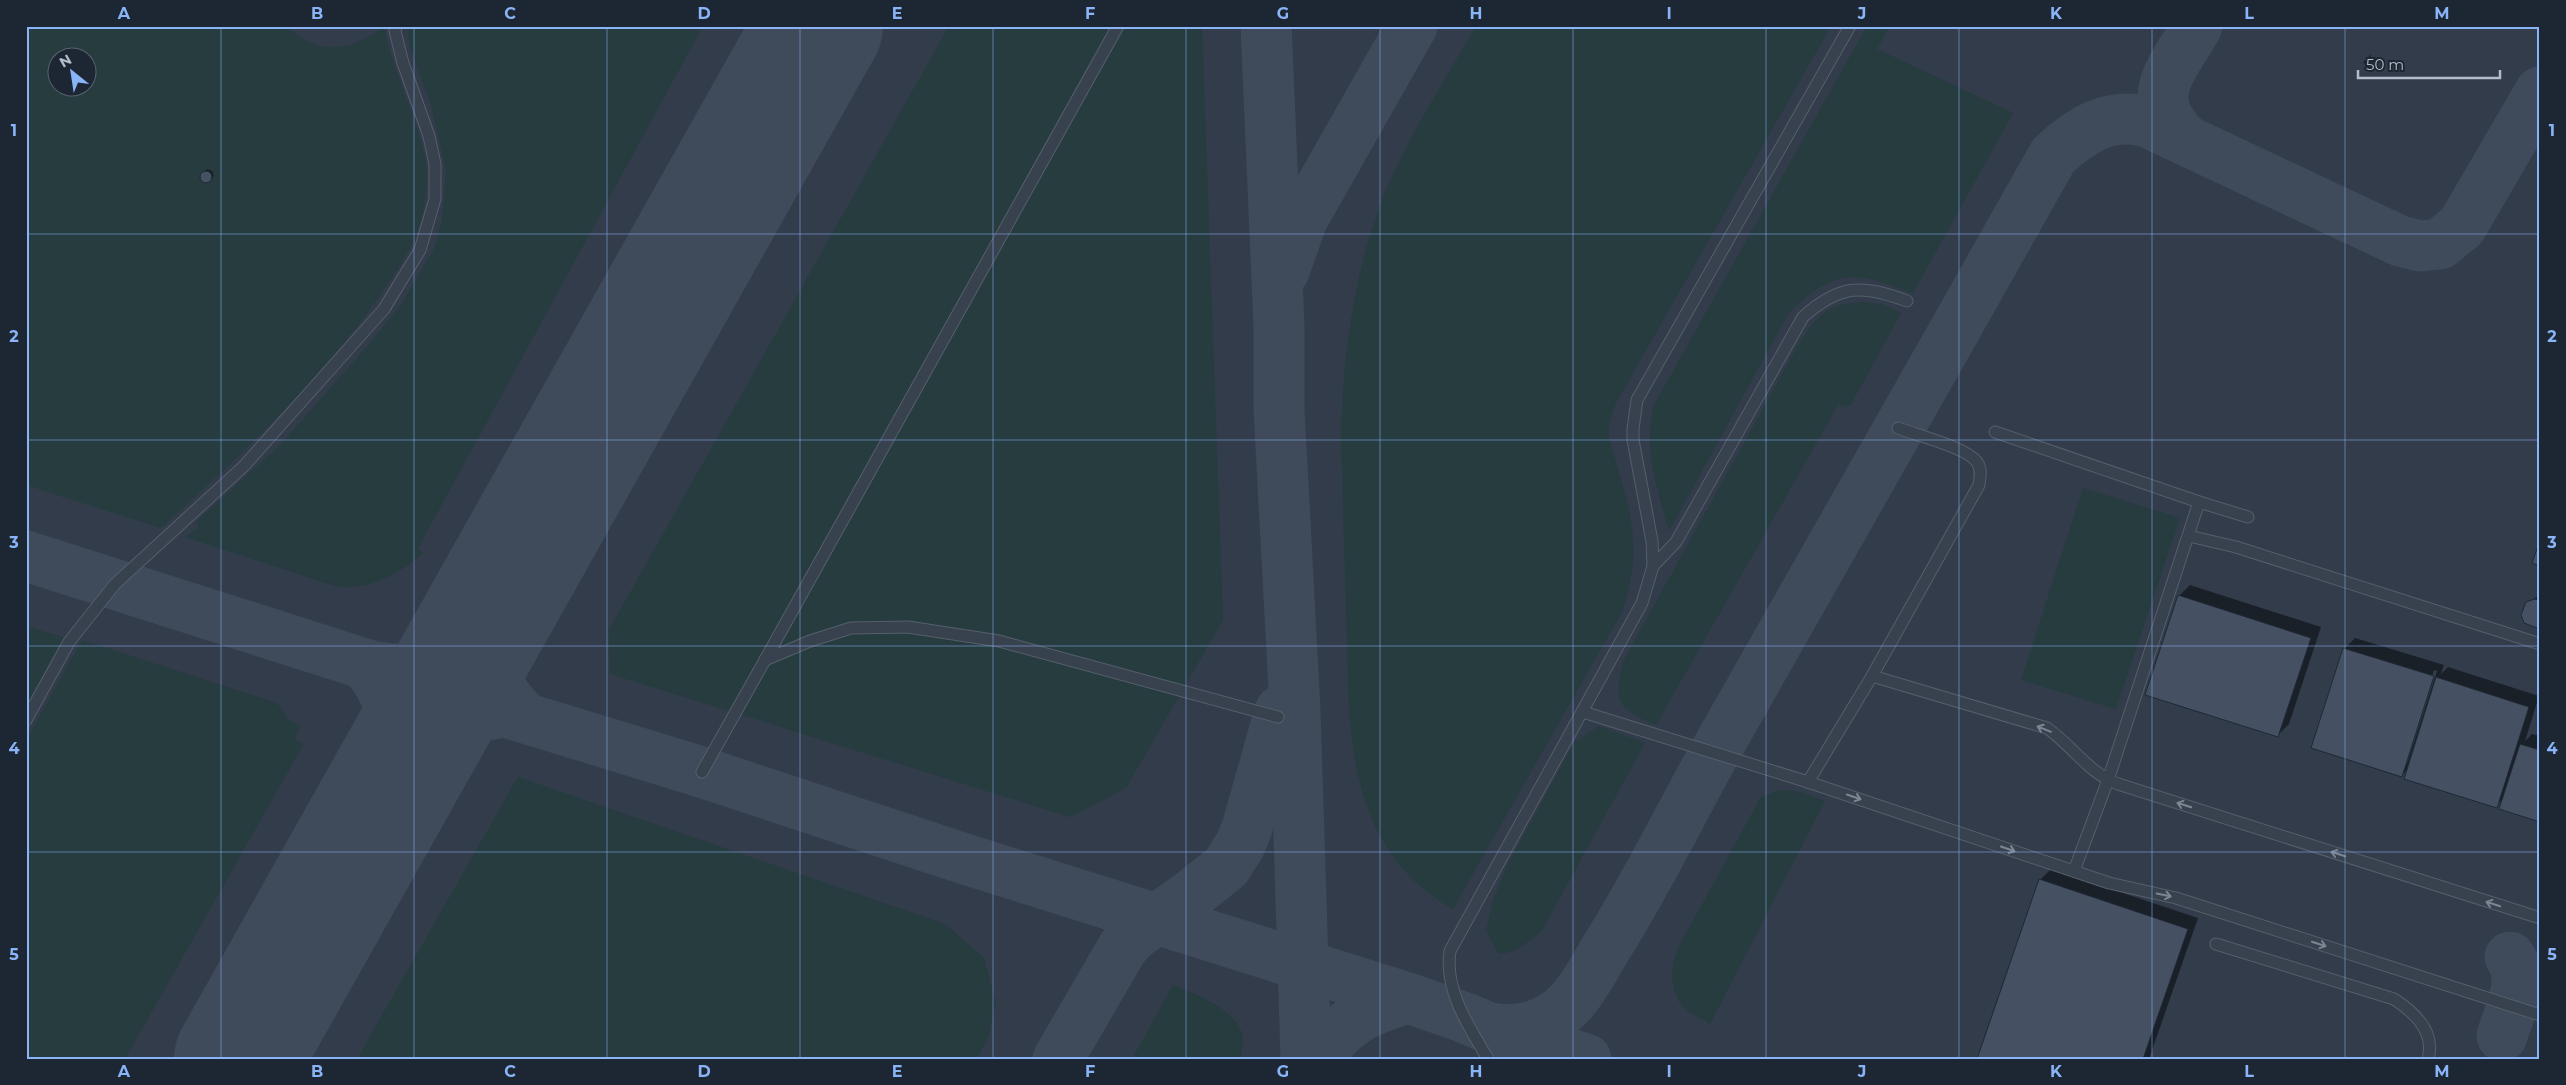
<svg xmlns="http://www.w3.org/2000/svg" width="2566" height="1085" font-family="Montserrat,sans-serif">
  <rect width="100%" height="100%" fill="#242f3e"/>
  <path fill="#323c4b" fill-rule="evenodd" d="M26 26H2540V1059H26ZM58 58H88V88H58Z"/>
  <g fill="#263c3f" fill-rule="evenodd">
    <path d="M26 26H288C316 58 356 50 384 26 388 45 393 63 400 81 411 112 425 141 427 175 427 195 422 224 413 242 402 265 387 285 372 306 313 389 236 459 161 528L26 485ZM58 58H88V88H58Z"/>
    <path d="M407 26H703L418 548 423 553C399 574 370 590 338 587L185 537 199 527 195 523 281 444 371 342 401 305 435 247 442 219 446 170 431 105 410 47Z"/>
    <polygon points="949,26 1202,26 1223,620 1126,788 1070,817 610,674 609,630"/>
    <path d="M1476 26H1831L1616 403 1609 424V437C1627 504 1646 542 1622 612L1453 909C1377 866 1356 796 1349 713L1341 437C1343 358 1353 277 1381 203 1405 141 1443 84 1476 26Z"/>
    <path d="M1867 26H1890L1877 49 2013 113 1913 293C1895 288 1875 278 1856 277 1829 276 1803 297 1787 316L1669 531C1657 487 1643 451 1654 405Z"/>
    <path d="M1863 302 1882 304 1901 313 1850 406 1838 405 1656 725C1616 709 1613 700 1624 660L1797 347C1818 315 1823 305 1863 302Z"/>
    <polygon points="2083,488 2180,518 2116,709 2021,680"/>
    <polygon points="26,626 65,638 26,709"/>
    <polygon points="82,640 277,703 288,719 300,726 295,739 303,745 125,1059 26,1059 26,740"/>
    <polygon points="1599,726 1645,743 1541,932 1515,951 1499,954 1486,931 1492,903 1506,868 1574,743"/>
    <polygon points="518,777 945,924 984,958 996,1003 988,1038 977,1059 357,1059"/>
    <polygon points="1794,790 1825,801 1710,1024 1688,1011 1680,1003 1675,992 1672,979 1673,964 1678,948 1761,797 1776,791"/>
    <path d="M1173 985C1195 994 1242 1011 1243 1040 1243 1046 1241 1053 1241 1059H1132Z"/>
  </g>
  <g fill="#0007" fill-rule="evenodd">
    <circle cx="208" cy="175" r="5.5"/>
    <polygon points="2190,585 2321,627 2289,724 2278,735 2179,596"/>
    <polygon points="2540,595 2540,625 2527,603"/>
    <path d="M2355 638 2444 665 2441 674 2448 667 2539 696 2525 741 2532 734 2540 736V821L2504 798 2496 806 2408 769 2402 775 2344 649ZM2434 670 2437 671 2407 764H2405Z"/>
    <polygon points="2051,869 2198,918 2149,1059 1978,1059 2040,880"/>
  </g>
  <g fill="none" stroke-linecap="round" stroke-linejoin="round">
    <g stroke="#3f4a5a" stroke-width="51">
      <polyline points="1266,26 1279,325 1279,409 1295,709 1306,1059"/>
      <path d="M2186 140C2140 98 2173 69 2197 26"/>
      <polyline points="1284,271 1302,220 1412,26"/>
      <polyline points="26,556 365,664 443,693 695,770 965,859 1408,998 1463,1017 1489,1028 1586,1059"/>
      <path d="M495 602C486 649 487 683 525 717"/>
      <path d="M365 664C399 705 399 740 388 791"/>
      <path d="M378 667C426 676 446 657 481 626"/>
      <path d="M404 761C437 731 460 719 503 712"/>
      <path d="M1489 1028C1519 1033 1549 1026 1571 1002 1585 987 1595 966 1606 948 1646 885 1679 817 1715 752 1828 553 1941 355 2053 156 2079 131 2110 111 2147 122L2400 241 2420 246 2440 244 2462 226 2540 92"/>
      <path d="M2502 1036C2509 1012 2527 979 2510 957"/>
      <polyline points="1058,1059 1123,947 1134,935 1187,898 1226,867 1240,845 1247,828 1280,711"/>
      <path d="M1319 1059C1341 1021 1368 1010 1408 998"/>
    </g>
    <polyline stroke="#3f4a5a" stroke-width="128" points="238,1059 819,26"/>
  </g>
  <g fill="#455162" stroke="#1f2835">
    <circle cx="206" cy="177" r="6"/>
    <polygon points="2540,540 2540,566 2532,563"/>
    <polygon points="2178,595 2311,638 2278,737 2145,695"/>
    <polygon points="2535,599 2540,600 2540,627 2537,628 2524,623 2521,615 2526,602"/>
    <polygon points="2343,648 2434,676 2402,777 2311,748"/>
    <polygon points="2436,677 2529,707 2497,808 2404,779"/>
    <polygon points="2520,744 2540,750 2540,822 2499,809"/>
    <polygon points="2039,879 2188,929 2143,1059 1977,1059"/>
  </g>
  <g fill="none" stroke-linecap="round" stroke-linejoin="round">
    <defs>
      <g id="service">
        <polyline points="1995,432 2199,502 2108,780 2074,871"/>
        <polyline points="2199,502 2248,517"/>
        <polyline points="2189,536 2236,547 2540,644"/>
        <path d="M1653 566 1676 542 1803 317C1841 283 1862 285 1907 301"/>
        <polyline points="765,660 1118,26"/>
        <path d="M1872 676 2047 728C2072 745 2088 773 2118 784L2540 918"/>
        <path d="M1583 712 1808 782 1872 676 1979 485C1980 477 1982 469 1977 462 1966 447 1916 435 1898 428"/>
        <polyline points="26,720 69,642 115,584 244,466 384,309 420,250 435,199 435,164 429,136 403,63 395,31 396,26"/>
        <polyline points="702,772 765,660 810,641 851,628 908,627 999,641 1278,717"/>
        <polyline points="1808,782 2109,883 2176,898 2540,1015"/>
        <path d="M2216 944 2394 999C2414 1012 2436 1032 2428 1059"/>
        <path d="M1488 1059C1469 1027 1444 990 1450 951L1642 603 1653 566 1652 541 1633 440V429L1637 400 1850 26"/>
      </g>
    </defs>
    <use href="#service" stroke="#565f6c" stroke-width="13"/>
    <use href="#service" stroke="#38414e" stroke-width="11"/>
  </g>
  <defs><path id="oneway-shaft" d="M-6 0H5M1.5-3L5.5 0L1.5 3" fill="none" stroke-width="1.6" stroke-linecap="round" stroke-linejoin="round" transform="scale(1.25)"/></defs>
  <g stroke="#7c8592">
    <use href="#oneway-shaft" transform="translate(2044 729) rotate(-158)"/>
    <use href="#oneway-shaft" transform="translate(1854 797) rotate(19)"/>
    <use href="#oneway-shaft" transform="translate(2184 805) rotate(-162)"/>
    <use href="#oneway-shaft" transform="translate(2008 849) rotate(19)"/>
    <use href="#oneway-shaft" transform="translate(2338 854) rotate(-162)"/>
    <use href="#oneway-shaft" transform="translate(2164 895) rotate(12)"/>
    <use href="#oneway-shaft" transform="translate(2493 904) rotate(-162)"/>
    <use href="#oneway-shaft" transform="translate(2319 944) rotate(18)"/>
  </g>
  <path fill="none" stroke="#8ab4f8" stroke-width="1" stroke-opacity="0.55" d="M221 26V1059M414 26V1059M607 26V1059M800 26V1059M993 26V1059M1186 26V1059M1380 26V1059M1573 26V1059M1766 26V1059M1959 26V1059M2152 26V1059M2345 26V1059M26 234H2540M26 440H2540M26 646H2540M26 852H2540"/>
  <rect width="2566" height="1085" fill="none" stroke="#1d2633" stroke-width="55"/>
  <g transform="translate(72 72) rotate(330)"><circle r="24" fill="#1d2633" stroke="#59626f"/>
  <path d="M0-4L9 19L0 12L-9 19Z" fill="#8ab4f8"/>
  <text y="-8" font-size="14" font-weight="bold" text-anchor="middle" fill="#b4bcc9">N</text>
  </g>
  <path d="M2358 70v8h142v-8" fill="none" stroke="#b4bcc9" stroke-width="2.5"/>
  <text x="2366" y="70" font-size="15" fill="#b4bcc9" stroke="#1d2633" stroke-width="4" paint-order="stroke">50 m</text>
  <rect x="28" y="28" width="2510" height="1030" fill="none" stroke="#8ab4f8" stroke-width="2"/>
  <g font-size="16" text-anchor="middle" font-weight="bold" fill="#8ab4f8">
    <text x="124" y="19">A</text>
    <text x="317" y="19">B</text>
    <text x="510" y="19">C</text>
    <text x="704" y="19">D</text>
    <text x="897" y="19">E</text>
    <text x="1090" y="19">F</text>
    <text x="1283" y="19">G</text>
    <text x="1476" y="19">H</text>
    <text x="1669" y="19">I</text>
    <text x="1862" y="19">J</text>
    <text x="2056" y="19">K</text>
    <text x="2249" y="19">L</text>
    <text x="2442" y="19">M</text>
    <text x="14" y="136">1</text>
    <text x="2552" y="136">1</text>
    <text x="14" y="342">2</text>
    <text x="2552" y="342">2</text>
    <text x="14" y="548">3</text>
    <text x="2552" y="548">3</text>
    <text x="14" y="754">4</text>
    <text x="2552" y="754">4</text>
    <text x="14" y="960">5</text>
    <text x="2552" y="960">5</text>
    <text x="124" y="1077">A</text>
    <text x="317" y="1077">B</text>
    <text x="510" y="1077">C</text>
    <text x="704" y="1077">D</text>
    <text x="897" y="1077">E</text>
    <text x="1090" y="1077">F</text>
    <text x="1283" y="1077">G</text>
    <text x="1476" y="1077">H</text>
    <text x="1669" y="1077">I</text>
    <text x="1862" y="1077">J</text>
    <text x="2056" y="1077">K</text>
    <text x="2249" y="1077">L</text>
    <text x="2442" y="1077">M</text>
  </g>
</svg>
